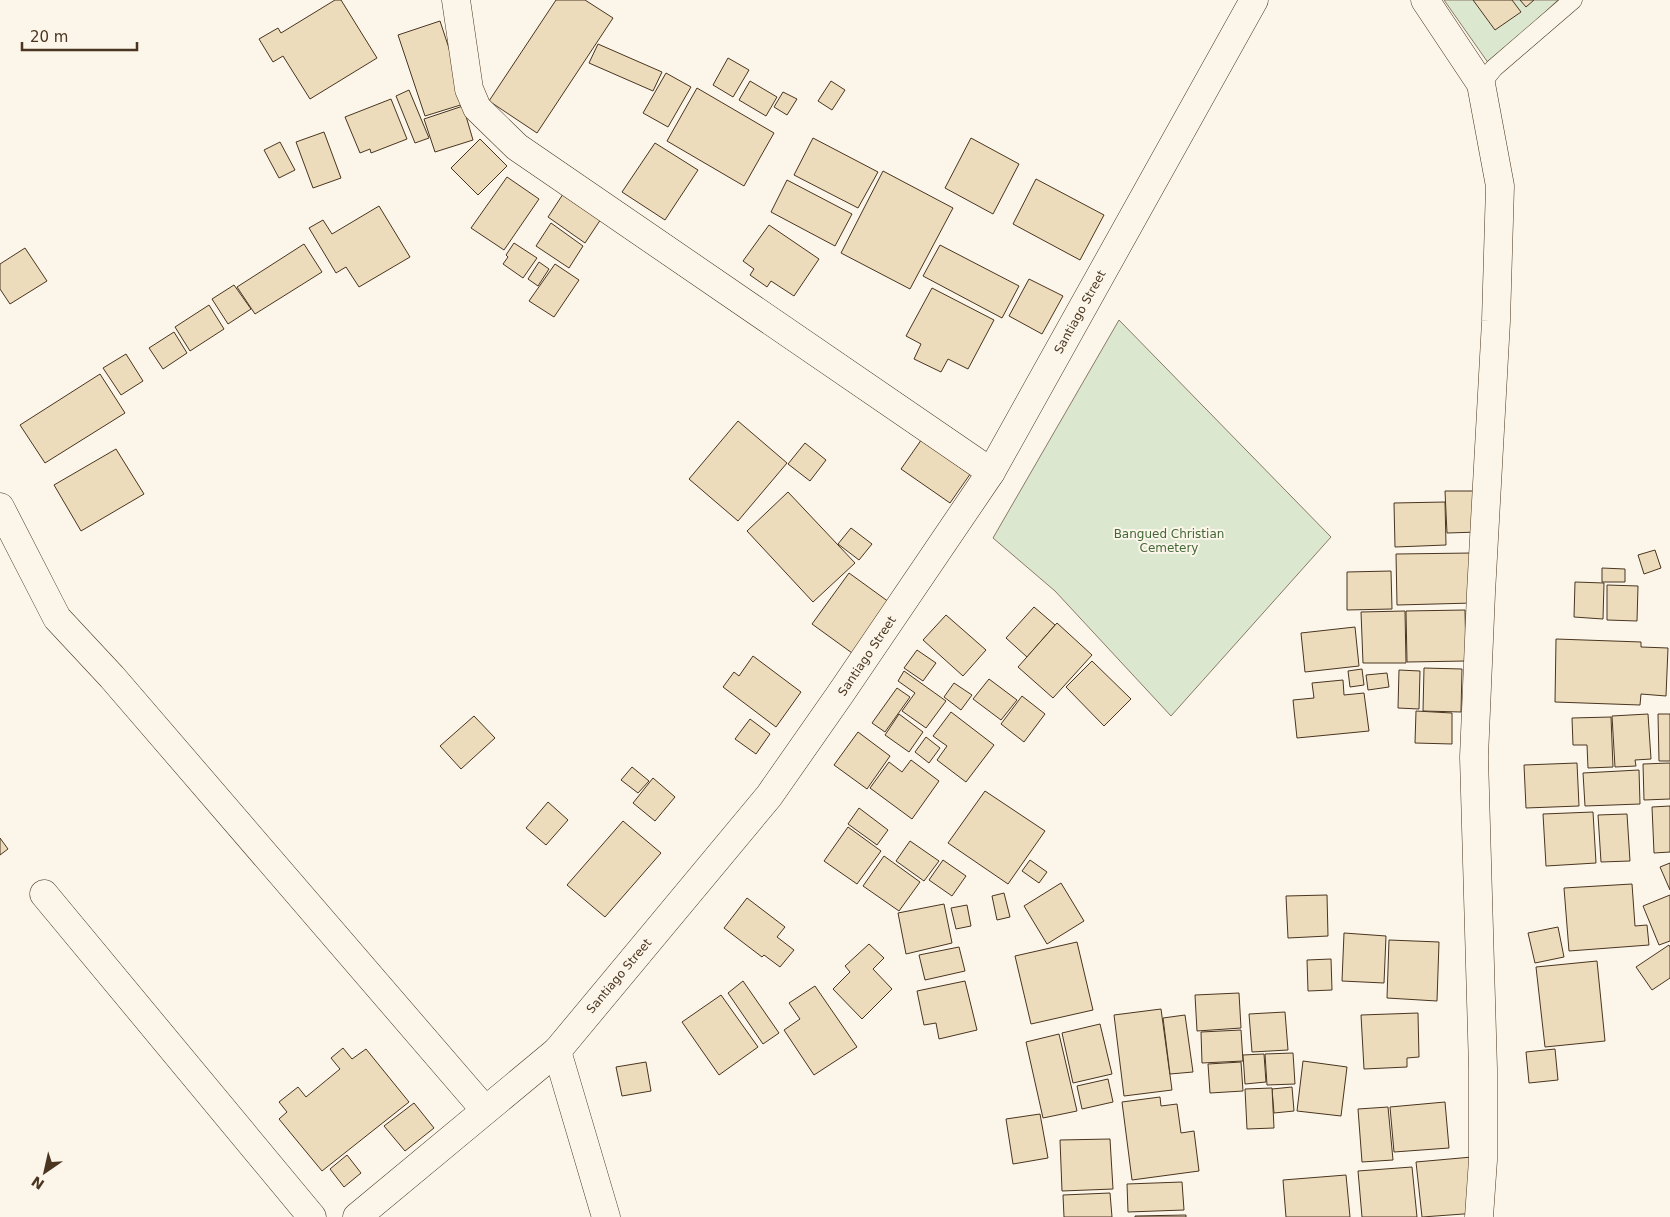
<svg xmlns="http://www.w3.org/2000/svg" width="1670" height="1217" font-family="'DejaVu Sans',sans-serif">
  <rect width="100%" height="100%" fill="#fbf6e9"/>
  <g fill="#dce7d0" stroke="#887966">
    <polygon points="1444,0 1558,0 1489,64"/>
    <polygon points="1119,320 1331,537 1171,716 1055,591 993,538"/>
  </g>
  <g fill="#ecdcbc" stroke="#4a3520">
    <polygon points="335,0 341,0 377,58 310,99 283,56 273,62 259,39 278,28 281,33"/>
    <polygon points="556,0 585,0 613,18 537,133 489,101"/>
    <polygon points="1473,0 1512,0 1521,12 1495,30"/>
    <polygon points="1520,0 1534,0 1526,7"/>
    <polygon points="440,21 467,103 425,116 398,35"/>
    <polygon points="598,44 662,72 653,91 589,63"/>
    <polygon points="728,58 749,70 733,97 713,85"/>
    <polygon points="666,73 691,87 668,127 643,113"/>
    <polygon points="750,81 777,97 766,116 739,100"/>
    <polygon points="831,81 845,90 832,110 818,101"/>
    <polygon points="697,88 774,133 744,186 667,141"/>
    <polygon points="409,90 429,138 415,143 396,96"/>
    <polygon points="783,92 797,99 787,115 774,107"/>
    <polygon points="391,99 407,139 371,153 370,149 360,153 345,117"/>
    <polygon points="463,106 473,140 435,152 424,119"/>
    <polygon points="324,132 341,178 313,188 296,142"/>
    <polygon points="813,138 878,172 858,208 794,175"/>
    <polygon points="971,138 1019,164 993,214 945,188"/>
    <polygon points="480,139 507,166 478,195 451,168"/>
    <polygon points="280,142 295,170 279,178 264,150"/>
    <polygon points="655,143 698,170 665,220 622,192"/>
    <polygon points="883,171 953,208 910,289 841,253"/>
    <polygon points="507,177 539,199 504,250 471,228"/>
    <polygon points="1036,179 1104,215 1080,260 1013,224"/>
    <polygon points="787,180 852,214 835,246 771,212"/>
    <polygon points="567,188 605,213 585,243 548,217"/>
    <polygon points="379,206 410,257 359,287 346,267 336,273 309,228 323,220 332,234"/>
    <polygon points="551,223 583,246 569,268 536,246"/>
    <polygon points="769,225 819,259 794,296 771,281 767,287 750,275 754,269 743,261"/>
    <polygon points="514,243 537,258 523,278 503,264 508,257 506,255"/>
    <polygon points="304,244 322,272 255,314 237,287"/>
    <polygon points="940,245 1019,286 1002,318 923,276"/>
    <polygon points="25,248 47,281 10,304 0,289 0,264"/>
    <polygon points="539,262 549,269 538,286 528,279"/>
    <polygon points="555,264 579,280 554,317 529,301"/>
    <polygon points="1029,279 1063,296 1042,334 1009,316"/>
    <polygon points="234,285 251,309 228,324 212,299"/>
    <polygon points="932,288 994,320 968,369 948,359 941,372 914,359 921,344 906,336"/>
    <polygon points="209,305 224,329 190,351 175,327"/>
    <polygon points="174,332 187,353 163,369 149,348"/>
    <polygon points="126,354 143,381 121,395 103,368"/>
    <polygon points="100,374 125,413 45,463 20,425"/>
    <polygon points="738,421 787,463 738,521 689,479"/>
    <polygon points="924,436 973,470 950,503 901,469"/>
    <polygon points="805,443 826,460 810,481 788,464"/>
    <polygon points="116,449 144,494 81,531 54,485"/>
    <polygon points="1445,491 1478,491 1479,532 1447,533"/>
    <polygon points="788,492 855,563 813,602 747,531"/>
    <polygon points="1445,502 1446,545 1395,547 1394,503"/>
    <polygon points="851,528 872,544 859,560 838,544"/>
    <polygon points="1655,550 1661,568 1644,574 1638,555"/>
    <polygon points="1472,553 1473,603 1397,605 1396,554"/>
    <polygon points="1602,568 1625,569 1625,582 1602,582"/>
    <polygon points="1391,571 1392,609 1347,610 1347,572"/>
    <polygon points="849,573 889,602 852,653 812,624"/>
    <polygon points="1575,582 1604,583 1603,619 1574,617"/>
    <polygon points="1607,585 1638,586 1637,621 1607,620"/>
    <polygon points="1034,607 1055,625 1027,657 1006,638"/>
    <polygon points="1465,610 1466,661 1407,662 1406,611"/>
    <polygon points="1405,611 1406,663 1363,663 1361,612"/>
    <polygon points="946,615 986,650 963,676 923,640"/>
    <polygon points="1057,623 1092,655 1053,698 1018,667"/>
    <polygon points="1355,627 1359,666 1305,672 1301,633"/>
    <polygon points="1556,639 1641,642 1641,647 1668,648 1666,696 1641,694 1640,705 1555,702"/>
    <polygon points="917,650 936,663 923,681 904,668"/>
    <polygon points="753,656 801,692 776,727 723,687 734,672 739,676"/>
    <polygon points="1092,661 1131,699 1104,726 1066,687"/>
    <polygon points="1424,668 1462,669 1461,712 1423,711"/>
    <polygon points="1362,669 1364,685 1350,687 1348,671"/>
    <polygon points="1399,670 1420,671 1419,709 1398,708"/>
    <polygon points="904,671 946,701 926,728 902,711 915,693 898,681"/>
    <polygon points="1387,673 1389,687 1368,690 1366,675"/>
    <polygon points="989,679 1017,700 1001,720 973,699"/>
    <polygon points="1343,680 1344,695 1364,693 1369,731 1297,738 1293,700 1314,698 1312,683"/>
    <polygon points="954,683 972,695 961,710 944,697"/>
    <polygon points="897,688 910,697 885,732 872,723"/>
    <polygon points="1022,696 1045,714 1024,742 1001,724"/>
    <polygon points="1416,711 1452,713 1452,744 1415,743"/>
    <polygon points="951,712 994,745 966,782 937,760 947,746 933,736"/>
    <polygon points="899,714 923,732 909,752 885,735"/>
    <polygon points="1648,714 1651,759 1635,760 1636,766 1615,767 1612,716"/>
    <polygon points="1658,714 1670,714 1670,761 1659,761"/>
    <polygon points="474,716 495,738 461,769 440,746"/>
    <polygon points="1611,717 1613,767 1588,768 1587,745 1573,745 1572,718"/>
    <polygon points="750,719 770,734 756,754 735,739"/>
    <polygon points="858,732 890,756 867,789 834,765"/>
    <polygon points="926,737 940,748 929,763 915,752"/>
    <polygon points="911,760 939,781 912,819 870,788 889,762 902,772"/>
    <polygon points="1577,763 1579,806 1526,808 1524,765"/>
    <polygon points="1670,763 1670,799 1644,800 1643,764"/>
    <polygon points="632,767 649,781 638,793 621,780"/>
    <polygon points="1639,770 1640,804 1585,806 1583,773"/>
    <polygon points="653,778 675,797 655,821 633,803"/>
    <polygon points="985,791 1045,831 1008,884 948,843"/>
    <polygon points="548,802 568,820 546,845 526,828"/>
    <polygon points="1670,806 1670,852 1654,853 1652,807"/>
    <polygon points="859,808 888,830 877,845 848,824"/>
    <polygon points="1593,812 1596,863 1546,866 1543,814"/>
    <polygon points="1627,814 1630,861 1601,862 1598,815"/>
    <polygon points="623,821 661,853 605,917 567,885"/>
    <polygon points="848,827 881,851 857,884 824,861"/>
    <polygon points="0,838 8,849 0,855"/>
    <polygon points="910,841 939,861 924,881 896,861"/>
    <polygon points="884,856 920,882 899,911 863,886"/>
    <polygon points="943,860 966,876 952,896 929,880"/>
    <polygon points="1030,860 1047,872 1039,883 1022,871"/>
    <polygon points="1670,863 1670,890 1660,867"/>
    <polygon points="1061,883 1084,921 1047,944 1024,906"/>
    <polygon points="1632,884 1635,926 1647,925 1649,945 1569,951 1564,888"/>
    <polygon points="1004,893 1010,917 997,920 992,896"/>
    <polygon points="1327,895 1328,936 1288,938 1286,896"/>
    <polygon points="1670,895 1670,941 1659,945 1643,906"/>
    <polygon points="747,898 785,927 777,937 794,950 780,967 764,955 762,957 724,928"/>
    <polygon points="944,904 952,943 906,954 898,913"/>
    <polygon points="967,905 971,926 956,929 951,908"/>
    <polygon points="1558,927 1564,957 1535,963 1528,933"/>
    <polygon points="1344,933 1386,936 1384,983 1342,981"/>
    <polygon points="1389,940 1439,942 1437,1001 1387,998"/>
    <polygon points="1077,942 1093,1010 1031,1024 1015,956"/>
    <polygon points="869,944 884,958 873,969 892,989 862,1019 833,989 850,972 845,966"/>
    <polygon points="1669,945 1670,947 1670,978 1652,990 1636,967"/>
    <polygon points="959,947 965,971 925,980 919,955"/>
    <polygon points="1331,959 1332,990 1308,991 1307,960"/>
    <polygon points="1597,961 1605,1041 1545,1047 1536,967"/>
    <polygon points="743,981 779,1033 763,1044 728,993"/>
    <polygon points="965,981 977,1030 939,1039 936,1023 924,1025 917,991"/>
    <polygon points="815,986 857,1047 814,1075 784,1030 800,1019 789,1003"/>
    <polygon points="1239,993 1241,1028 1197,1031 1195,995"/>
    <polygon points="721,995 758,1047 719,1075 682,1022"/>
    <polygon points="1161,1009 1172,1090 1124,1096 1114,1015"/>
    <polygon points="1285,1012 1288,1050 1252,1052 1249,1014"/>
    <polygon points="1418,1013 1419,1057 1407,1058 1407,1067 1364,1069 1361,1015"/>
    <polygon points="1185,1015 1193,1072 1170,1074 1163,1018"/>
    <polygon points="1100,1024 1112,1074 1073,1083 1062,1033"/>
    <polygon points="1241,1030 1243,1061 1202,1063 1201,1032"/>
    <polygon points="1059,1034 1077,1111 1043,1118 1026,1042"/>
    <polygon points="343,1048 352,1059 366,1049 409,1102 322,1171 279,1119 287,1112 279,1102 298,1087 306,1097 340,1069 331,1058"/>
    <polygon points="1555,1049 1558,1080 1529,1083 1526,1052"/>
    <polygon points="1293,1053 1295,1084 1267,1085 1265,1054"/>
    <polygon points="1264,1054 1266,1082 1245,1084 1243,1055"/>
    <polygon points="1303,1061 1347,1067 1341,1116 1297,1111"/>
    <polygon points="646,1062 651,1091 622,1096 616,1067"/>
    <polygon points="1241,1062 1243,1091 1210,1093 1208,1064"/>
    <polygon points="1108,1079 1113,1102 1082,1109 1077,1086"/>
    <polygon points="1292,1087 1294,1111 1274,1113 1272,1089"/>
    <polygon points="1272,1088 1274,1128 1247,1129 1245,1089"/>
    <polygon points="1160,1097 1161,1106 1177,1104 1181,1133 1194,1131 1199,1171 1132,1180 1122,1102"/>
    <polygon points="1445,1102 1449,1148 1394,1152 1390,1107"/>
    <polygon points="414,1103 434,1128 405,1151 384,1126"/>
    <polygon points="1388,1107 1393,1160 1362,1162 1358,1109"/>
    <polygon points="1040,1114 1048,1158 1013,1164 1006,1119"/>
    <polygon points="1110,1139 1113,1189 1062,1191 1060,1140"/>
    <polygon points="347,1155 361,1173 344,1187 330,1169"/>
    <polygon points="1472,1157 1477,1213 1422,1217 1416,1162"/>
    <polygon points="1412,1167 1417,1217 1362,1217 1358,1171"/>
    <polygon points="1346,1175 1350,1217 1286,1217 1283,1180"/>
    <polygon points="1182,1182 1184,1210 1128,1212 1127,1184"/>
    <polygon points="1110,1193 1112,1217 1064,1217 1063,1195"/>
    <polygon points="1186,1215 1186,1217 1135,1217 1135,1216"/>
  </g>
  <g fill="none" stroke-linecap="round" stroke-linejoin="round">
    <defs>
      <polyline id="service" points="1481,84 1494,68 1573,0"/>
      <g id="minor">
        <polyline points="456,0 469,89 477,108 517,147 991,472"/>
        <polyline points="1425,0 1481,84 1500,186 1496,321 1481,593 1474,757 1483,1069 1483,1160 1479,1217"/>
        <polyline points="0,507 57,618 112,677 485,1110"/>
        <polyline points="44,894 312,1217"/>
        <polyline points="557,1051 606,1217"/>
      </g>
      <polyline id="tertiary" points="357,1217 557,1051 769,796 841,693 991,472 1254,0"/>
    </defs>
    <use href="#service" stroke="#4a3520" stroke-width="19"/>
    <use href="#minor" stroke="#4a3520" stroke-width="29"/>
    <use href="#tertiary" stroke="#4a3520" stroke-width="29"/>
    <use href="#service" stroke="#fbf6e9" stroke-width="18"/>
    <use href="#minor" stroke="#fbf6e9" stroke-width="28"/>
    <use href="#tertiary" stroke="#fbf6e9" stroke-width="28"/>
  </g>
  <g text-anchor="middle" stroke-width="4" stroke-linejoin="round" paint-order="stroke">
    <g font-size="12" fill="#4a3520" stroke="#fbf6e9">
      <text transform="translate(1080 312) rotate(-61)" y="4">Santiago Street</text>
      <text transform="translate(867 656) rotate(-56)" y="4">Santiago Street</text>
      <text transform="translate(619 976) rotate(-50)" y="4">Santiago Street</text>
    </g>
    <g font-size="12" fill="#436837" stroke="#fbf6e9">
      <text x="1169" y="538">Bangued Christian<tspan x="1169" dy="14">Cemetery</tspan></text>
    </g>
  </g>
  <g transform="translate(45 1172) rotate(214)" stroke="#fbf6e9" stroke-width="4" paint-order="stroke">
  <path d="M0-4L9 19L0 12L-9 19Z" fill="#4a3520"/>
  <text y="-8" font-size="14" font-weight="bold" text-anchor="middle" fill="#4a3520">N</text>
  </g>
  <path d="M22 42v8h115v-8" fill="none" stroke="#4a3520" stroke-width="2.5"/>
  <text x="30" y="42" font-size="15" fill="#4a3520" stroke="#fbf6e9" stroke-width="4" paint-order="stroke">20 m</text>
</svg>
